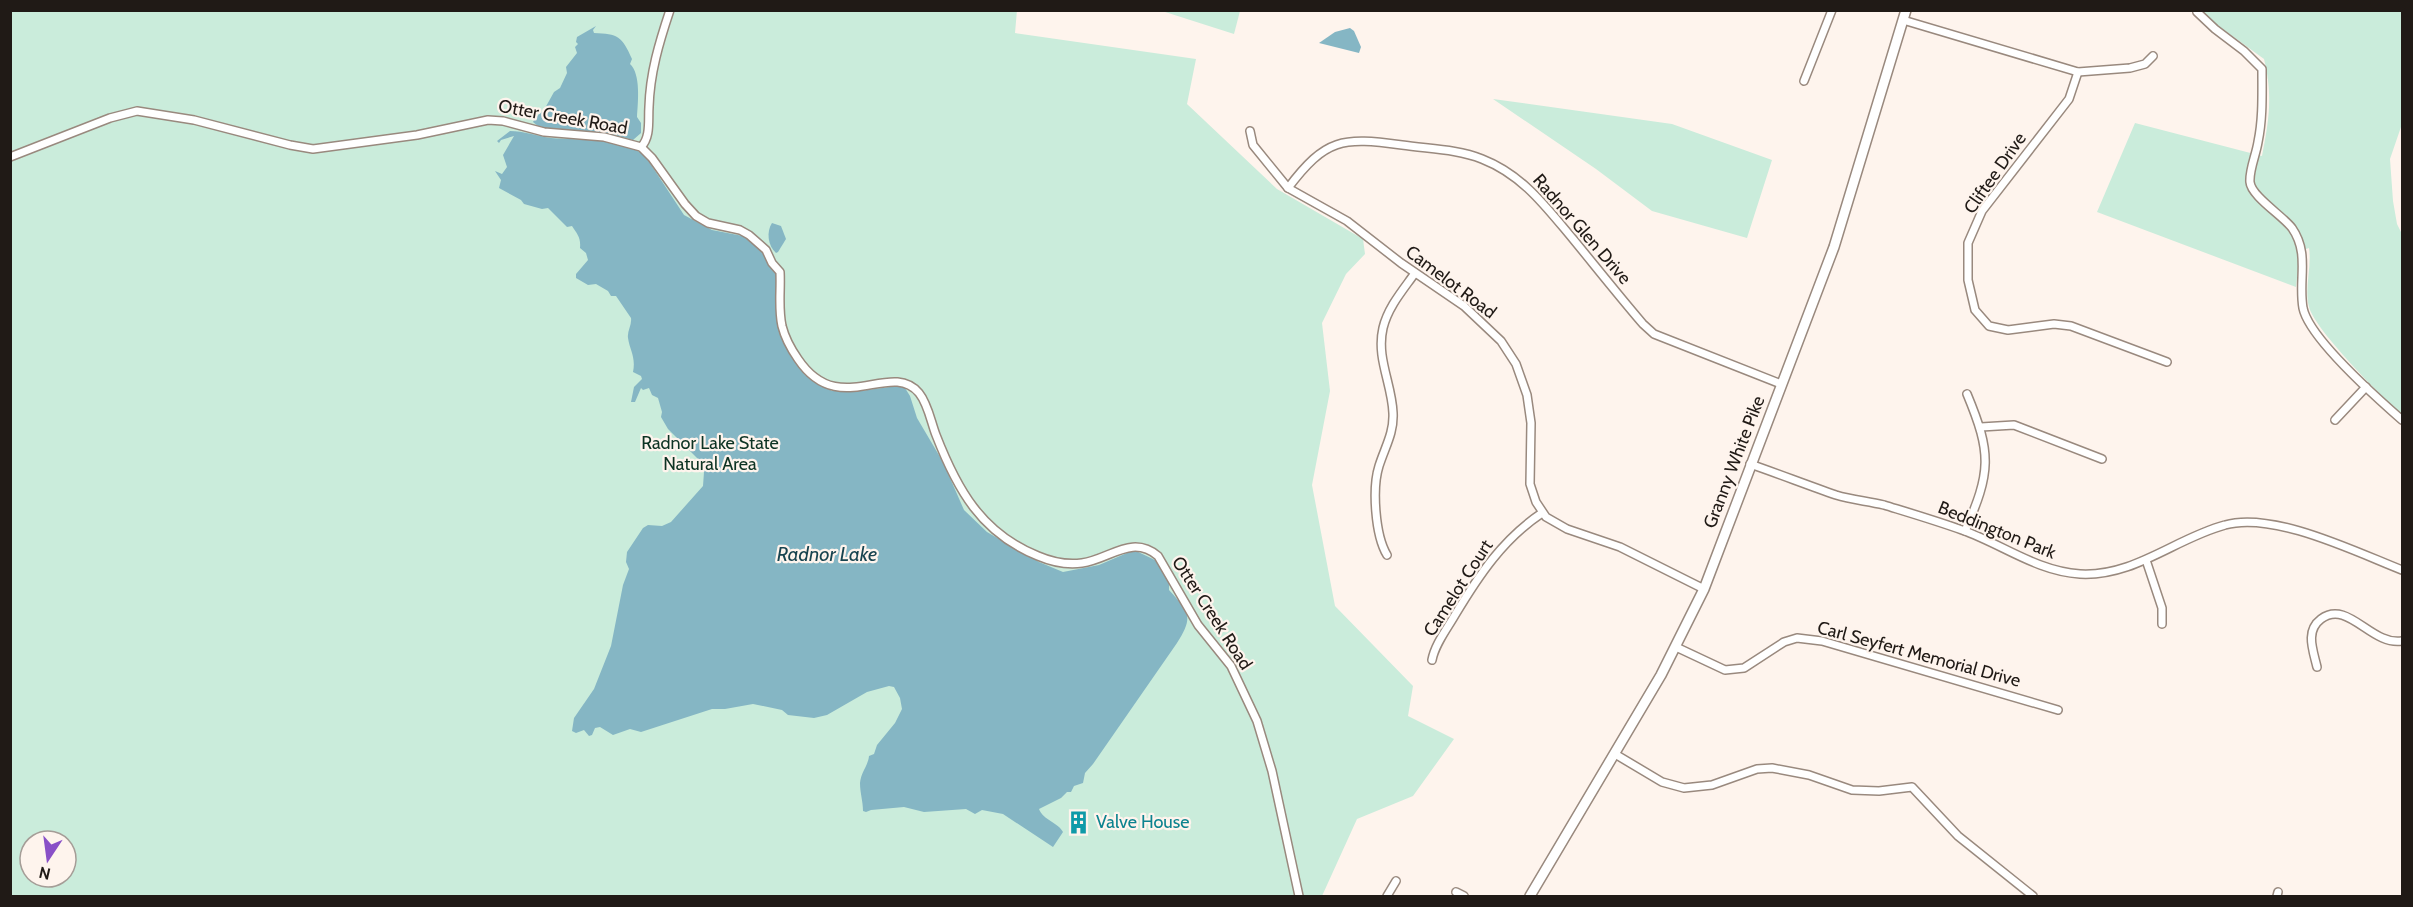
<svg xmlns="http://www.w3.org/2000/svg" width="2413" height="907" font-family="Cabin,sans-serif">
  <rect width="100%" height="100%" fill="#fef4ed"/>
  <g fill="#caecdb" fill-rule="evenodd">
    <path d="M1017 10 1015 33 1196 59 1187 104 1277 189 1363 239 1365 254 1346 274 1322 323 1330 391 1312 485 1335 606 1413 686 1408 716 1454 739 1413 796 1357 819 1322 896H11L10 11ZM30 841H66V877H30Z"/>
    <polygon points="1162,11 1240,11 1234,34"/>
    <path d="M2198 11H2402V124L2390 159 2393 201 2397 224 2402 234V415C2392 407 2315 331 2309 307 2304 288 2312 267 2309 248L2300 251 2296 287 2097 212 2135 123 2262 156C2269 120 2273 95 2264 59Z"/>
    <polygon points="1493,99 1672,124 1772,160 1747,238 1652,211 1596,169"/>
  </g>
  <g fill="#85b6c4">
    <path d="M596 26 593 30 594 33C618 34 622 36 632 59L630 64C641 74 638 102 637 117L641 123V133L633 140 607 133 547 128 538 126 533 122 535 118 544 110 554 92 560 88 567 73 566 67 577 53 575 47 578 44 576 42 577 37Z"/>
    <polygon points="1350,28 1354,31 1361,47 1359,53 1319,43 1335,32"/>
    <path d="M510 131C523 131 538 136 551 138 581 141 622 135 646 157L684 215 712 230 748 237 766 255 769 266 776 272 780 330 793 358 805 375 832 391H860L897 386 905 388 910 396 917 418 943 462 964 510 987 532 1039 562 1063 572 1099 565 1134 550 1155 560 1169 582V590C1189 612 1194 616 1177 643L1093 764 1085 773 1083 783 1074 786 1071 792H1067L1061 798 1039 809C1043 820 1059 823 1063 832L1053 847 1003 814 982 810 975 814 966 809 924 812 904 807 871 810 866 812 863 811C863 801 860 793 860 783 861 772 868 766 869 756L874 754 877 745 895 723 902 709 900 698 894 687 889 686 867 692 827 715 814 718 788 715 782 710 753 704 725 709H712L641 732 630 729 613 735 600 727 595 728 592 735 589 736 584 730 576 733 572 731 574 718 594 689 611 646 623 585 629 569 626 562 627 552 643 528 648 525 662 526 671 522 703 486 704 472 699 460 668 429 661 417 662 412 658 398 652 395 649 388 643 390 641 388 635 402H631L634 387 642 379 641 376 633 372C636 357 630 351 628 338 627 331 632 325 631 318L616 296H611L608 291 596 284 588 285 576 278V274L588 260 586 253 580 248C581 237 577 234 572 226L567 227 548 208 542 209 524 204 521 200 499 188 501 180 495 171 502 174 507 167 503 155 514 136 501 140 499 143 497 141Z"/>
    <path d="M772 223 781 226 786 239 778 252 776 253C768 246 766 232 772 223Z"/>
  </g>
  <g fill="none" stroke-linecap="round" stroke-linejoin="round">
    <defs>
      <g id="minor">
        <path d="M2197 12 2215 29 2244 51 2262 69C2262 94 2263 118 2258 142 2256 155 2249 170 2250 182 2251 196 2283 216 2292 228 2310 254 2298 279 2303 308 2309 338 2378 399 2402 420"/>
        <polyline points="1903,20 2078,72 2130,68 2145,64 2153,56"/>
        <polyline points="2078,72 2069,99 1982,211 1968,243 1968,280 1975,310 1989,326 2008,330 2054,324 2071,326 2167,362"/>
        <polyline points="1804,81 1832,10"/>
        <polyline points="1250,131 1253,145 1288,188 1347,221 1401,263 1464,306 1501,341 1516,364 1527,395 1531,423 1530,484 1536,502 1546,517 1567,529 1620,547 1704,589"/>
        <path d="M641 147C651 137 648 120 649 107 650 73 659 43 670 10"/>
        <path d="M10 157 110 118 137 111 194 120 290 145 313 149 417 135 488 120 503 121 544 132 604 137 641 147 652 158 685 204 696 216 708 223 740 230 749 235 766 250 772 263 780 272C781 290 778 308 782 326 785 338 791 349 798 359 839 420 890 359 919 393 928 404 931 422 936 435 957 489 981 533 1038 556 1052 562 1067 565 1082 563 1110 559 1132 534 1158 556L1198 625 1231 666 1257 721 1272 771 1299 896"/>
        <path d="M1288 188C1326 138 1342 137 1402 145 1428 149 1457 149 1482 159 1523 175 1546 207 1573 239 1596 267 1619 296 1643 324L1654 334 1781 384"/>
        <polyline points="2335,420 2366,387"/>
        <polyline points="1981,427 2014,425 2102,459"/>
        <path d="M1750 464C1779 474 1807 485 1836 495 1852 500 1868 501 1884 505 1910 513 1937 521 1962 530 2002 544 2036 571 2080 574 2134 577 2176 538 2225 525 2273 511 2356 552 2402 570"/>
        <path d="M1965 531C1991 472 1992 454 1967 394"/>
        <path d="M1387 555C1375 535 1372 488 1379 466 1385 447 1394 433 1393 413 1392 384 1376 358 1383 328 1388 307 1403 290 1415 273"/>
        <polyline points="2146,560 2162,608 2162,624"/>
        <polyline points="1676,647 1725,670 1744,668 1784,642 1797,638 1822,641 2058,710"/>
        <path d="M1432 660C1435 644 1447 629 1455 615 1479 575 1503 539 1542 513"/>
        <path d="M2317 667C2313 650 2305 631 2321 619 2348 599 2371 646 2402 641"/>
        <polyline points="1615,754 1662,782 1684,788 1712,785 1757,769 1772,768 1809,775 1852,790 1879,791 1912,787 1958,836 2033,896"/>
        <polyline points="1456,892 1464,896"/>
        <polyline points="1387,896 1396,881"/>
        <polyline points="2277,896 2278,892"/>
      </g>
      <polyline id="major" points="1530,896 1661,675 1704,589 1834,247 1906,10"/>
    </defs>
    <use href="#minor" stroke="#99897e" stroke-width="10"/>
    <use href="#major" stroke="#99897e" stroke-width="12"/>
    <use href="#minor" stroke="#fff" stroke-width="7"/>
    <use href="#major" stroke="#fff" stroke-width="9"/>
  </g>
  <defs>
    <symbol id="building-bare" viewBox="-9 -9 18 18"><path d="M-4-6H4V6H1V3H-1V6H-4ZM-2.5-4.3h1.7v1.8h-1.7ZM.8-4.3h1.7v1.8H.8ZM-2.5-1h1.7V.8h-1.7ZM.8-1h1.7V.8H.8Z" fill="#0f9aa8" stroke="#fef4ed" stroke-width="2.5" paint-order="stroke"/></symbol>
  </defs>
  <g fill-rule="evenodd">
    <use href="#building-bare" x="1062" y="806" width="33" height="33"/>
  </g>
  <g text-anchor="middle" stroke-width="4.5" stroke-linejoin="round" paint-order="stroke">
    <g font-size="18" fill="#201a16" stroke="#fef4ed">
      <text transform="translate(563 117) rotate(10)" y="6">Otter Creek Road</text>
      <text transform="translate(1995 173) rotate(-55)" y="6">Cliftee Drive</text>
      <text transform="translate(1582 229) rotate(49)" y="6">Radnor Glen Drive</text>
      <text transform="translate(1451 282) rotate(37)" y="6">Camelot Road</text>
      <text transform="translate(1734 462) rotate(-69)" y="6">Granny White Pike</text>
      <text transform="translate(1997 530) rotate(22)" y="6">Beddington Park</text>
      <text transform="translate(1458 588) rotate(-57)" y="6">Camelot Court</text>
      <text transform="translate(1212 613) rotate(57)" y="6">Otter Creek Road</text>
      <text transform="translate(1919 654) rotate(15)" y="6">Carl Seyfert Memorial Drive</text>
    </g>
    <g font-size="18" fill="#0d3323" stroke="#fef4ed">
      <text x="710" y="449">Radnor Lake State<tspan x="710" dy="21">Natural Area</tspan></text>
    </g>
    <g font-size="18" fill="#0d838f" stroke="#fef4ed" text-anchor="start">
      <text x="1096" y="828">Valve House</text>
    </g>
    <g font-size="20" font-style="italic" fill="#184450" stroke="#fef4ed">
      <text x="827" y="561">Radnor Lake</text>
    </g>
  </g>
  <rect width="2413" height="907" fill="none" stroke="#201a16" stroke-width="24"/>
  <g transform="translate(48 859) rotate(193)"><circle r="28" fill="#fef4ed" stroke="#a59d97" stroke-width="1.5"/>
  <path d="M0-4.5L10 22L0 15L-10 22Z" fill="#8950c7"/>
  <text y="-9" font-size="16" font-weight="bold" text-anchor="middle" fill="#201a16">N</text>
  </g>
</svg>
